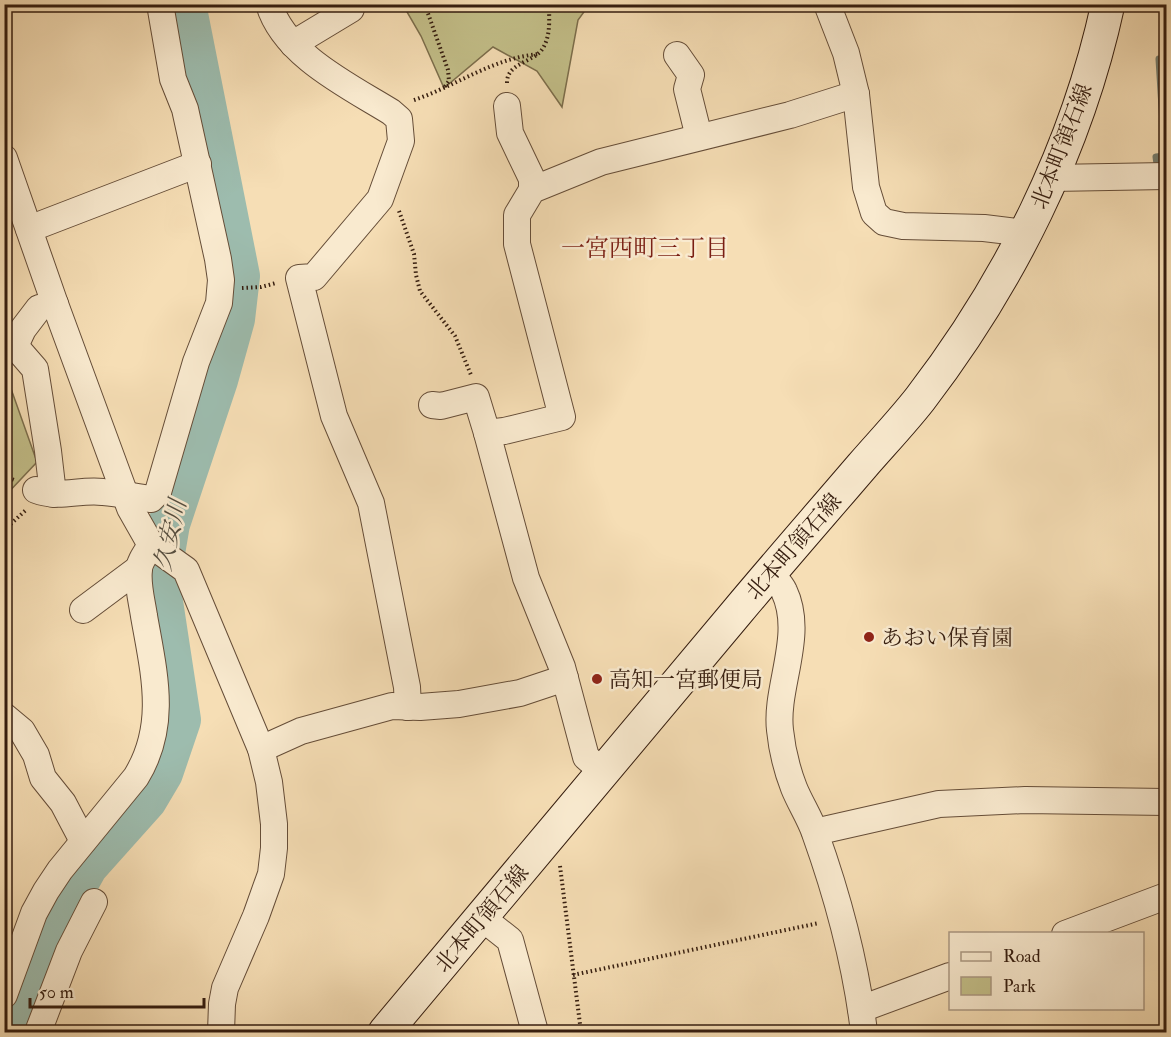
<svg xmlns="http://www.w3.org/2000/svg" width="1171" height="1037" font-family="'IM FELL Double Pica','Noto Serif JP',serif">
  <rect width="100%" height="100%" fill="#f6deb5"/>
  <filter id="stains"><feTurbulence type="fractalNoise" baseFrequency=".00333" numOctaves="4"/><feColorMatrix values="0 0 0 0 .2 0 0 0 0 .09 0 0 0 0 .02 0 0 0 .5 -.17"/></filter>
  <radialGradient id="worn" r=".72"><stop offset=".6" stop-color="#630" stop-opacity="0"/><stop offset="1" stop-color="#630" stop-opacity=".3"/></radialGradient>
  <g fill="#c3bf89" stroke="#7c6e4c" stroke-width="1.5">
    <polygon points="403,5 589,5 578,20 562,107 537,71 493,47 444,88 421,36"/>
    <polygon points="4,369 37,462 5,496 4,496"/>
  </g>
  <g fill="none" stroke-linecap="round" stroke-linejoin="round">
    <polyline stroke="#737c6e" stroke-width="7" points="1157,164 1156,157 1165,156 1159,59"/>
    <polyline stroke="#9dbcae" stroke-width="42" points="14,1032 29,989 65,906 87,866 146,800 162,773 180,720 159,582 169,524 217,380 234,319 239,276 185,4"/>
    <defs>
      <g id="minor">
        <path d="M269 4C284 55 349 86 391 112L399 119 401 141 380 199 314 277 299 278 334 416 371 503 407 687 408 707"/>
        <polyline points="827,4 846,53 856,94 866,187 874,213 884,222 903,226 984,228 1026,233"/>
        <polyline points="293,44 351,9"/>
        <polyline points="677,55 691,75 687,89 699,137"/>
        <polyline points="507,106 510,133 532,179 532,190"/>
        <polyline points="4,158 55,304 130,508 151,545 186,570 261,749 269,782 274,824 274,848 271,874 256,916 225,988 222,1004 221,1032"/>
        <polyline points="1052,178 1166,176"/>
        <polyline points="29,229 198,164"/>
        <polyline points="4,336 15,346 23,329 39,308 55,304"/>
        <polyline points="15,346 35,369 48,451 53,494"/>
        <polyline points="432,405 441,406 476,397 487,433"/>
        <path d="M36 490C60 499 79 489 103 492 119 493 135 497 151 499L158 492 196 362 219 303 221 280 218 259 185 109 173 79 160 4"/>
        <path d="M770 573C774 578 781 584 784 591 805 635 775 687 780 730 782 750 787 770 794 788 800 803 810 818 815 833 838 897 856 965 864 1032"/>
        <polyline points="83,610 138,569"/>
        <polyline points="4,716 22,731 36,755 43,778 63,803 83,841"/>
        <polyline points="261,749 301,731 392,706 420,707 459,704 520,693 565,678"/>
        <polyline points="603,772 586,757 562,667 526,578 487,433 504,431 562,417 517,244 517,215 532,190 601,162 790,115 856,94"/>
        <polyline points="815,832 939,804 1025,800 1166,802"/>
        <polyline points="481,917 510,940 535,1032"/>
        <polyline points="1065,934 1166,896"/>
        <path d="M4 995 34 913 46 891 60 870 136 777C168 725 154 673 144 616 142 602 137 584 139 570 139 562 147 552 151 545"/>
        <polyline points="861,1009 950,976"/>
        <polyline points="38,1032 69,951 94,902"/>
      </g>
      <path id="secondary" d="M385 1032C502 892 620 752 737 612 778 563 820 515 862 466 881 444 902 422 920 399 1009 283 1077 148 1108 4"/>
    </defs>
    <use href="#minor" stroke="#654d38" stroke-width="28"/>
    <use href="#secondary" stroke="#351d0f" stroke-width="35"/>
    <g stroke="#351d0f" stroke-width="4" stroke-dasharray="1.5 3" stroke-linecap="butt">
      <polyline points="425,5 448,70 449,81 443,89"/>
      <path d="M507 83C507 62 534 63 543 48 551 35 549 18 549 4"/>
      <path d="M414 100C456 86 493 58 539 54"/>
      <polyline points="399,211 414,254 416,275 420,291 455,336 471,375"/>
      <polyline points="242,288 261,287 276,283"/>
      <polyline points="4,476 14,480"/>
      <polyline points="4,530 26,510"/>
      <polyline points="560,866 581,1032"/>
      <polyline points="573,975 819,923"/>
    </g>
    <use href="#minor" stroke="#f9eacf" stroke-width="26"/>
    <use href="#secondary" stroke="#f9eacf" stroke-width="33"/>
  </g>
  <g fill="#8f2418" stroke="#f9eacf" stroke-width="2">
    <circle cx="869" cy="637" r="6"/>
    <circle cx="597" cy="679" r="6"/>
  </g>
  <g text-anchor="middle" stroke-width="5" stroke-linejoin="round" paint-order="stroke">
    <g font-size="22" fill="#351d0f" stroke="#f9eacf">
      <text transform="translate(1061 146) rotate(-69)" y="8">北本町領石線</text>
      <text transform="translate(793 546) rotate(-49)" y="8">北本町領石線</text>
      <text transform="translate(481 918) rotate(-50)" y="8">北本町領石線</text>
    </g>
    <g font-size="22" fill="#351d0f" stroke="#f9eacf" text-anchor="start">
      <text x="881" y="645">あおい保育園</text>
      <text x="609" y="687">高知一宮郵便局</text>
    </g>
    <g font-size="24" fill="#7a1f14" stroke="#f9eacf">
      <text x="645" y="256">一宮西町三丁目</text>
    </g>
    <g font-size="24" font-style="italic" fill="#544d3f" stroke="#f9eacf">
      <text transform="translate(170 535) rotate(-77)" y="8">久安川</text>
    </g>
  </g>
  <rect width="1171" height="1037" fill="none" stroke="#f6deb5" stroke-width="24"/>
  <rect x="6" y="6" width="1159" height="1025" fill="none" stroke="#351d0f" stroke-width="3"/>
  <rect x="12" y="12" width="1147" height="1013" fill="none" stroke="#351d0f" stroke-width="1.5"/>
  <rect x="949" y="932" width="195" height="78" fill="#f9eacf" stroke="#ab9882" stroke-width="1.5"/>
  <rect x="961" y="952" width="30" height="9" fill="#f9eacf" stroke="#ab9882" stroke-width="1.5"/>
  <text x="1003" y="962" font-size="18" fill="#351d0f">Road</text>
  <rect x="961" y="977" width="30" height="18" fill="#c3bf89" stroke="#ab9882" stroke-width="1.5"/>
  <text x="1003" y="992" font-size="18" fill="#351d0f">Park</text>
  <path d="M30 998v9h174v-9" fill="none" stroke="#351d0f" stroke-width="3"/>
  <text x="39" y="998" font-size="18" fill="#351d0f" stroke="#f9eacf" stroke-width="4.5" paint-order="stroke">50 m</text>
  <rect width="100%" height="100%" filter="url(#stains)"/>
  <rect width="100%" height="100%" fill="url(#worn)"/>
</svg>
